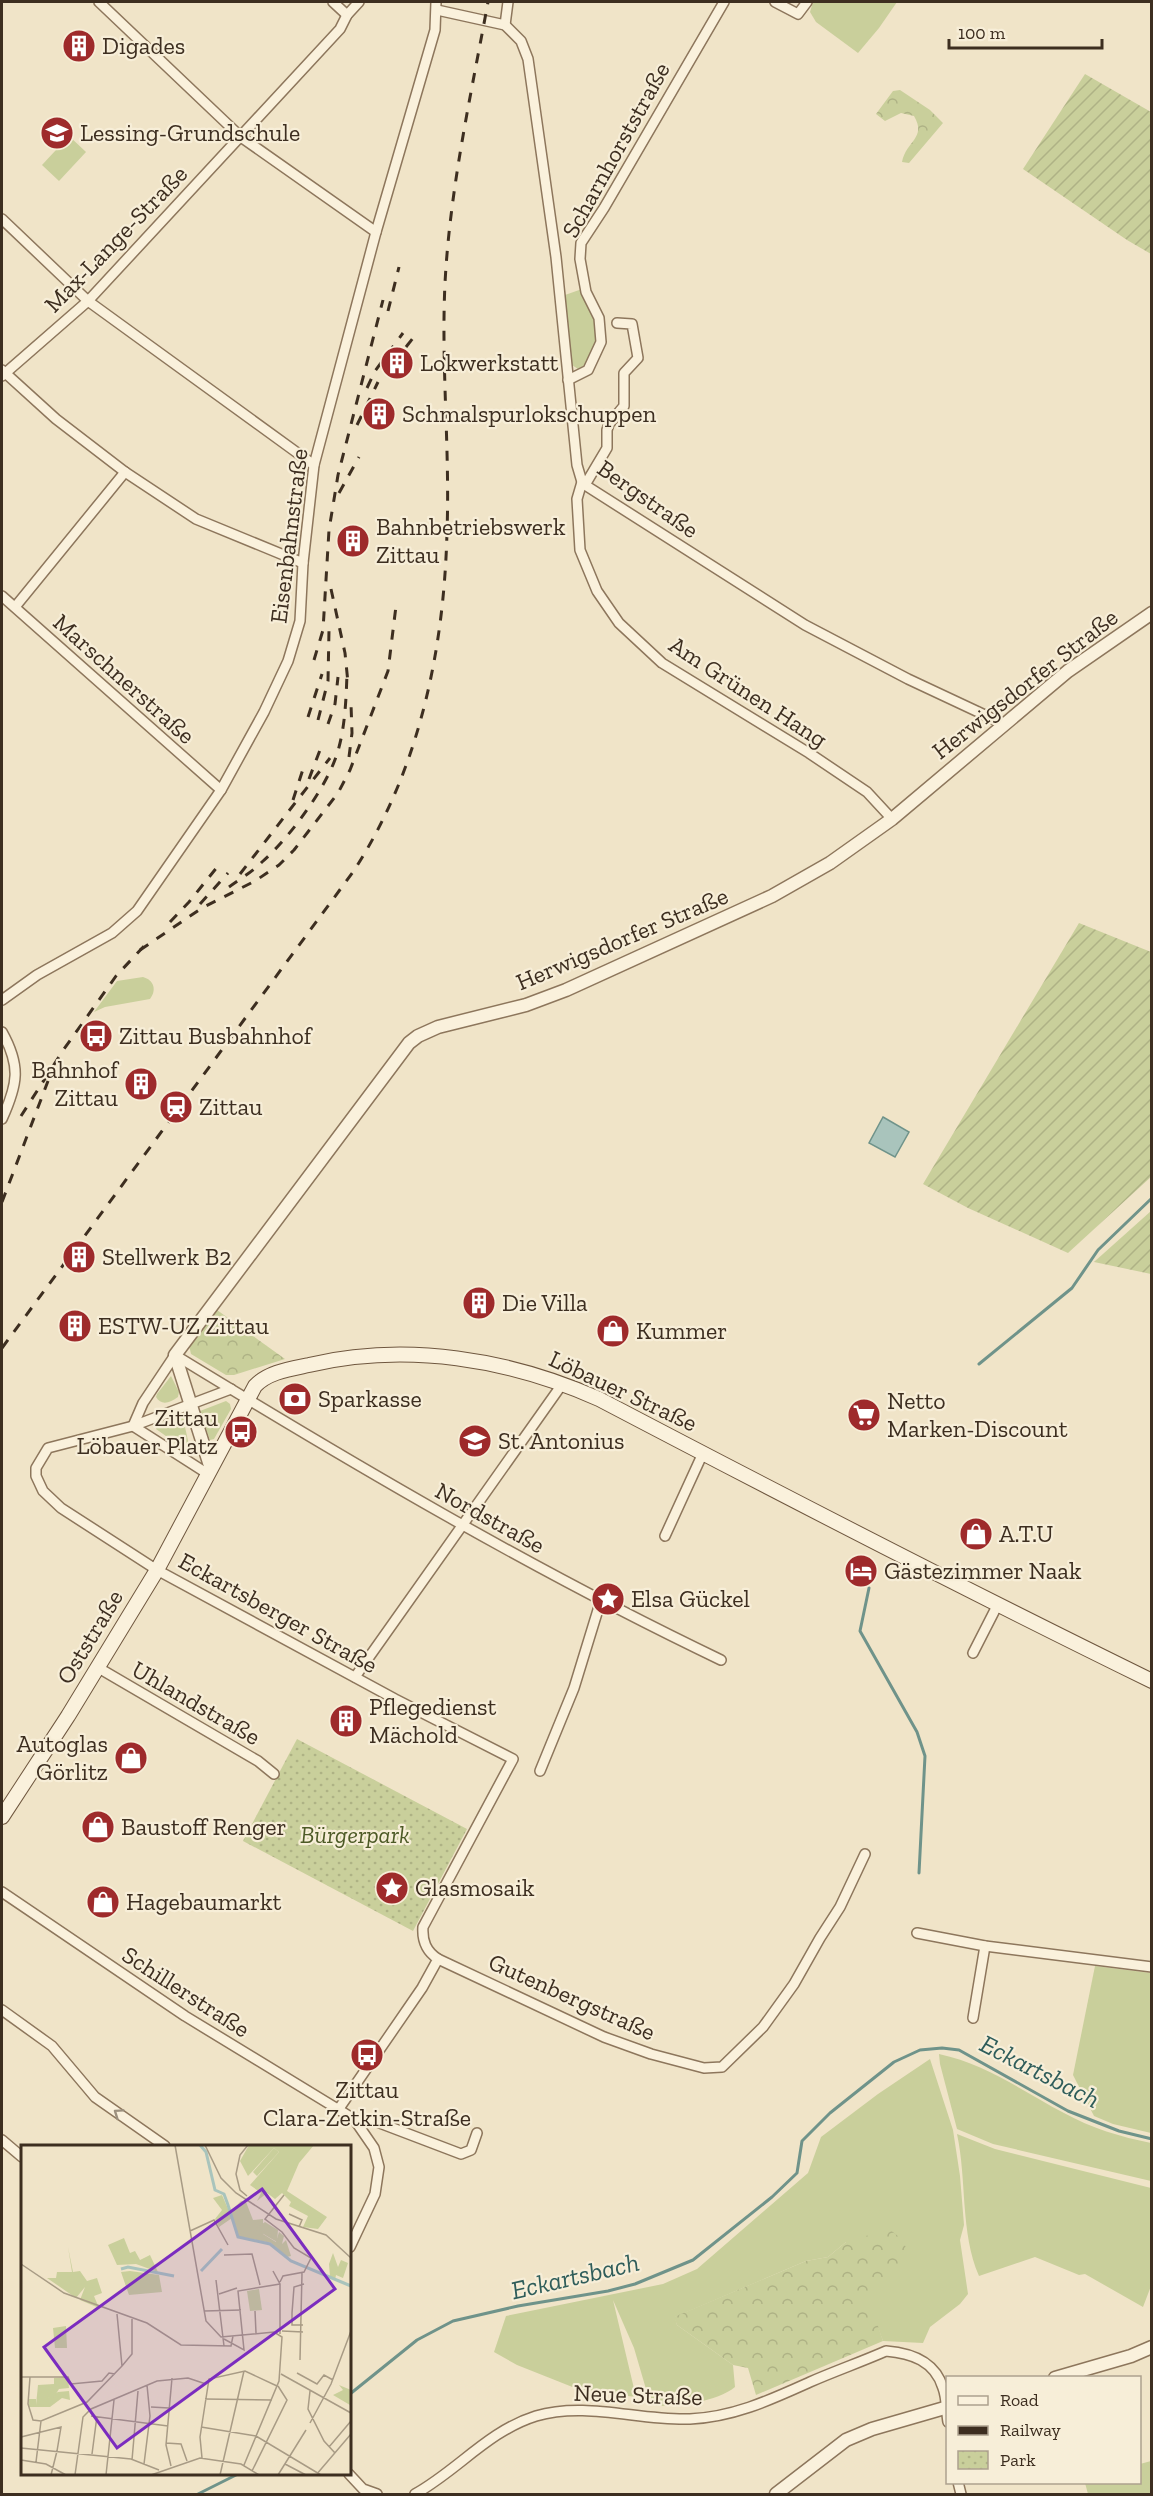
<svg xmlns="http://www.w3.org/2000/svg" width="1153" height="2496" font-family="'Zilla Slab',serif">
  <defs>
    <pattern id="forest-crowns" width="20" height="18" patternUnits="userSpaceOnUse" patternTransform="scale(1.5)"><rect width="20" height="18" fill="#c9cf9b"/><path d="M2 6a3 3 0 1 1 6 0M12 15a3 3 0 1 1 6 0" fill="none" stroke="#aeb285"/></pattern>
    <pattern id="park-dots" width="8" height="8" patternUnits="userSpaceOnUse" patternTransform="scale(1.5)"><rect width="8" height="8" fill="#c9cf9b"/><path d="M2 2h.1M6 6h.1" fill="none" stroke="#aeb285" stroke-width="1.8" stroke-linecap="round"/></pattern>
    <pattern id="garden-furrows" width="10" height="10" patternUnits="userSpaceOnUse" patternTransform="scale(1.5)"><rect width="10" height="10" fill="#c9cf9b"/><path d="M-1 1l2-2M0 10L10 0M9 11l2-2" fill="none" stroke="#aeb285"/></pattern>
  </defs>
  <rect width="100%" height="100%" fill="#f0e4c8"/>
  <g fill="#c9cf9b">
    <polygon points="813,2 897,2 879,28 858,53 816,22 810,12"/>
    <polygon points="69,136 86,152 59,181 42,165"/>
    <polygon points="582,289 595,322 597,340 588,363 578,369 572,365 565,295"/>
    <path d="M143 977C154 980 157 990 150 999L105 1007 94 1012 117 981Z"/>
    <path d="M171 1376 179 1392 178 1397C170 1403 161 1406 156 1397L157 1394Z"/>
    <polygon points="226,1401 230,1404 231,1409 214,1439 210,1440 200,1411"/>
    <polygon points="179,1416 183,1418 184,1420 180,1422 182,1428 185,1427 189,1445 187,1451 156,1429 157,1424"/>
    <polygon points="1095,1966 1151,1973 1151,2133 1113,2124 1094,2116 1073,2075"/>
    <path d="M939 2054C986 2064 1022 2091 1064 2113 1091 2128 1121 2137 1151 2143V2181L993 2144 957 2129 940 2064Z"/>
    <path d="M930 2059 953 2130 960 2176 964 2225 960 2240 968 2294 960 2304 930 2327 923 2343 883 2341 846 2242 828 2257 806 2261 675 2317 677 2325 733 2365 735 2387C717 2402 679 2406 656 2406L646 2389 634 2348 613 2300 636 2397 580 2390 517 2365 494 2352 506 2316 663 2284 697 2269 808 2173 821 2137 878 2094Z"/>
    <path d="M957 2134 995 2149 1151 2188V2286L1143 2307 1085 2274 1079 2275 1035 2257 979 2276C960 2232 967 2180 957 2134Z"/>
    <polygon points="1151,2461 1151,2494 1088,2494 1085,2483 1140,2482 1140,2464"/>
  </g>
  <g fill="url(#forest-crowns)">
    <path d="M900 90 930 110 943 123 909 163 902 162C906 141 927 138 914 116L901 113 885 121 876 114 893 91Z"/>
    <polygon points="217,1310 285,1359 234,1375 226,1375 191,1354 189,1345"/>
    <polygon points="889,2229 903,2240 912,2264 868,2296 883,2341 756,2395 748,2368 733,2365 677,2325 674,2317 806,2261 828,2257 846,2242"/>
  </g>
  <polygon fill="url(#park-dots)" points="297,1739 467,1829 413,1931 243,1841"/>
  <g fill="url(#garden-furrows)">
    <polygon points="1085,74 1151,112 1151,254 1127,240 1023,169"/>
    <polygon points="1079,923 1151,952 1152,1176 1068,1253 968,1208 923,1184"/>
    <polygon points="1151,1211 1151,1274 1094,1262"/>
  </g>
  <polygon fill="#a9c4bc" stroke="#6f938a" stroke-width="1.5" points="883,1117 909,1132 895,1157 869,1143"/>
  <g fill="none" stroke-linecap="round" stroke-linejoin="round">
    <g stroke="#6f938a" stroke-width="3">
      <polyline points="979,1364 1072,1288 1098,1250 1152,1198"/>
      <polyline points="869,1588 860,1631 917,1732 925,1756 919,1873"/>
      <polyline points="350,2394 417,2340 453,2321 518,2306 608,2291 635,2284 693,2260 772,2197 797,2173 802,2141 830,2113 894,2062 920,2050 942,2048 959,2050 1068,2111 1119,2131 1152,2139"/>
      <polyline points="198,2494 238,2474"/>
    </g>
    <defs>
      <g id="minor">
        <polyline points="99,2 241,137 376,232"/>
        <polyline points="333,2 347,15"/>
        <polyline points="775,2 798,14 807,2"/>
        <polyline points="437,10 505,25 521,41 528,59 556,257 577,465 582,482 585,485 805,625 908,679 1004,724"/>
        <polyline points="505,25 508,2"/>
        <polyline points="2,219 88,301 314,465"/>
        <polyline points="2,370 56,419 125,472 196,519 303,563"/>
        <polyline points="2,376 88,301 340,29 347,15 359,2"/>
        <polyline points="568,380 588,370 601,342 599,318 586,292 580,259 581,243 604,208 724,2"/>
        <polyline points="582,482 577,499 580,550 597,591 619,623 662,663 809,753 867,792 892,819"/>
        <polyline points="585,485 607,448 607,430 609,424 624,406 624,373 638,358 632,324 617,323"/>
        <polyline points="2,596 221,790"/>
        <polyline points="15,607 125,472"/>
        <polyline points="2,1000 37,975 112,933 137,911 221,790 264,712 288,661 300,621 303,563 314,465 376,232 435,30 436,2"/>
        <path d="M2 1032C21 1066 18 1084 2 1119"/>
        <path d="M231 1389 133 1426 48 1448 36 1468V1476L43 1491 61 1508 157 1570 395 1699 513 1759 423 1927C422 1941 426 1951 438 1959L422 1988 338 2110"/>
        <path d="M208 1474 133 1426 143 1403 175 1355C353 1464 533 1570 721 1660"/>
        <polyline points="665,1536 703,1453"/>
        <polyline points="973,1653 997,1606"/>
        <polyline points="97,1667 258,1761 274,1774"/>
        <polyline points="355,1677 563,1383"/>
        <polyline points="540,1771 574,1688 601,1600"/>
        <polyline points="2,1892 185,2016 354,2119 374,2148 379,2167 375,2194 350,2247"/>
        <polyline points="917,1933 985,1946 1152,1967"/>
        <polyline points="438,1959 604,2037 651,2054 704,2068 722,2067 763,2027 794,1984 820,1938 840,1907 865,1854"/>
        <polyline points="2,2010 52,2046 95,2097 165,2146"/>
        <polyline points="973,2018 985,1946"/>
        <polyline points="354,2119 369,2119 461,2154 471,2150 477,2133"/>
        <polyline points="2,2140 22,2157"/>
        <polyline points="349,2474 363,2489 377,2494"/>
        <polyline points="958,2482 961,2494"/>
        <path d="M415 2494C457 2471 488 2431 536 2416 586 2401 639 2421 690 2419 734 2417 770 2400 810 2382 835 2371 861 2362 886 2351 911 2353 935 2361 943 2388 947 2398 946 2411 948 2422"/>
      </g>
      <g id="tertiary">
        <polyline points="211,1469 175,1355 409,1043 418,1036 438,1027 526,1005 566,990 772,896 830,863 892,819 1068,671 1152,613"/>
        <polyline points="1055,2378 1131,2356 1152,2347"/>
        <polyline points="776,2494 846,2440 872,2429 948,2407"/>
      </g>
      <path id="secondary" d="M2 1817 68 1716 157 1570 255 1386C268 1372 290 1369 309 1365 407 1342 509 1359 599 1399 782 1495 966 1590 1152 1681"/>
    </defs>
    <use href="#minor" stroke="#8d765c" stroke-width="12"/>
    <use href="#tertiary" stroke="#8d765c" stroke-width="15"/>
    <use href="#secondary" stroke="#6f573f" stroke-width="16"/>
    <use href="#minor" stroke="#faf1dc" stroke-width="9"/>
    <use href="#tertiary" stroke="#faf1dc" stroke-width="12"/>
    <use href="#secondary" stroke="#faf1dc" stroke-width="14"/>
    <g stroke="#3d2e20" stroke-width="3" stroke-dasharray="10 10" stroke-linecap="butt">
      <polyline points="388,311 399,267"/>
      <polyline points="406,347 417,333"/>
      <polyline points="367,388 375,371 403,333"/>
      <polyline points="357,425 378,382"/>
      <polyline points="339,493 359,457"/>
      <polyline points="331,589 345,653 348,683"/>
      <polyline points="314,660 323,630 329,530 338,475 383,300"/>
      <polyline points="308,717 322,674"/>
      <polyline points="318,720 328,681 329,630"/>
      <polyline points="328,724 335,704 338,677"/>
      <polyline points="349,757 352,733 351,704"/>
      <polyline points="309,779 320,750"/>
      <polyline points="293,800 304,766"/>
      <polyline points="240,874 330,758"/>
      <path d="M229 887C240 879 252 872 262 862 289 838 324 791 336 757 345 731 346 701 347 674"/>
      <polyline points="200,904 228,873"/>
      <polyline points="170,922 189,902 218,866"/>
      <polyline points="140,950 202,908 255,881 279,865 294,850 338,793 350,770 388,671 396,606"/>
      <polyline points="21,1116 64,1049 116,976 146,944"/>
      <polyline points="2,1202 48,1081"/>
      <path d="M2 1348 353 872C419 771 444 651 447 532 450 449 441 366 445 283 450 188 471 95 488 2"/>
    </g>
  </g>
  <defs><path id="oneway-chevron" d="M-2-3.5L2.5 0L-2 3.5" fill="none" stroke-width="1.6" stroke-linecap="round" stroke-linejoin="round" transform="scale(1.5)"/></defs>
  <use stroke="#9c907e" href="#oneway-chevron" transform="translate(118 2113) rotate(-145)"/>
  <defs>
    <symbol id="building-disc" viewBox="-11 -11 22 22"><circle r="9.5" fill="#9e2a2b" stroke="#f7eed8"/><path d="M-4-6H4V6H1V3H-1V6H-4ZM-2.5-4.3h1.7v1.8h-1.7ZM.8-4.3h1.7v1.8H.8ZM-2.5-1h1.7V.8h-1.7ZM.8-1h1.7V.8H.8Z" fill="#fff"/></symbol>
    <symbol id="school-disc" viewBox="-11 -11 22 22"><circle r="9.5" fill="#9e2a2b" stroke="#f7eed8"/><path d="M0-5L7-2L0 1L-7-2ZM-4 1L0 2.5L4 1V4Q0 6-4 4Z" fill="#fff"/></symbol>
    <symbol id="bus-disc" viewBox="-11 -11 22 22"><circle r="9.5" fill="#9e2a2b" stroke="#f7eed8"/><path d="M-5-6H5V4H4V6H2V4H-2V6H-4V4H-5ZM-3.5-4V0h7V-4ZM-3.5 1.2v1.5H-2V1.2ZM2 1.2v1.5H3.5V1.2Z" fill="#fff"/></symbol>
    <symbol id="station-disc" viewBox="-11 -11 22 22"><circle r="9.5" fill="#9e2a2b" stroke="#f7eed8"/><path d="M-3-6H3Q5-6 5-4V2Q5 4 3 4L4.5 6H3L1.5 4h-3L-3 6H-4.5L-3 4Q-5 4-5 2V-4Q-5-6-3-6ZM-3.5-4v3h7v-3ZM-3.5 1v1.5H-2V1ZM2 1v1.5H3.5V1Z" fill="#fff"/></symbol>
    <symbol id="shop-disc" viewBox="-11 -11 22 22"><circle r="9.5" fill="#9e2a2b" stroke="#f7eed8"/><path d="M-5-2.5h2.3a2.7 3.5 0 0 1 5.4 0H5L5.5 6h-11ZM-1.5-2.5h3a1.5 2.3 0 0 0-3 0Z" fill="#fff"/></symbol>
    <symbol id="bank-disc" viewBox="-11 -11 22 22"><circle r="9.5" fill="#9e2a2b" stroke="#f7eed8"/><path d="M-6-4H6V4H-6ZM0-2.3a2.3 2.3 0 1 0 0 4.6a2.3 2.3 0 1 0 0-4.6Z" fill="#fff"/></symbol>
    <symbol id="supermarket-disc" viewBox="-11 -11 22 22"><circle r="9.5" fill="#9e2a2b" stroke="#f7eed8"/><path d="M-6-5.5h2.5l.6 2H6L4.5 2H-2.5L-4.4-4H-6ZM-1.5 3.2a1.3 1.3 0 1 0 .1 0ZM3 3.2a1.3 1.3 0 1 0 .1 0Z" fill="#fff"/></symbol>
    <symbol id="hotel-disc" viewBox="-11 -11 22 22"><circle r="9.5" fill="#9e2a2b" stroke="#f7eed8"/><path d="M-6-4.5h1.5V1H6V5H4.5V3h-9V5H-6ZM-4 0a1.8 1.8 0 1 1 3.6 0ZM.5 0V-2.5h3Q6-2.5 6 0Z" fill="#fff"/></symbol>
    <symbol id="sight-disc" viewBox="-11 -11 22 22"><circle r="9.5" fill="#9e2a2b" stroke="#f7eed8"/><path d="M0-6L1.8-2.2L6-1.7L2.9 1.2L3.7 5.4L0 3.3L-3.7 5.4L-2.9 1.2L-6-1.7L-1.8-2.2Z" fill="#fff"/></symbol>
  </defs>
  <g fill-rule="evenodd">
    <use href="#building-disc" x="60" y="27" width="38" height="38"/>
    <use href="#school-disc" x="38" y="114" width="38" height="38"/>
    <use href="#building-disc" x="378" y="344" width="38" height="38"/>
    <use href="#building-disc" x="360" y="395" width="38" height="38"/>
    <use href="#building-disc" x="334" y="522" width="38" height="38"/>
    <use href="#bus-disc" x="77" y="1017" width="38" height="38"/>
    <use href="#building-disc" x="122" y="1065" width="38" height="38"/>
    <use href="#station-disc" x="157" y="1088" width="38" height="38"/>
    <use href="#building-disc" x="60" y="1238" width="38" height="38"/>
    <use href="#building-disc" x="460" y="1284" width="38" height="38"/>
    <use href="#building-disc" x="56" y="1307" width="38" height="38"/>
    <use href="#shop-disc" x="594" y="1312" width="38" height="38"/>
    <use href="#bank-disc" x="276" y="1380" width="38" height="38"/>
    <use href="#supermarket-disc" x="845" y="1396" width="38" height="38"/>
    <use href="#bus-disc" x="222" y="1413" width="38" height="38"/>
    <use href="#school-disc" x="456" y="1422" width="38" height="38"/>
    <use href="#shop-disc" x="957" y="1515" width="38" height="38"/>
    <use href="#hotel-disc" x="842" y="1552" width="38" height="38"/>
    <use href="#sight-disc" x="589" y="1580" width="38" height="38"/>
    <use href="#building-disc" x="327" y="1702" width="38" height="38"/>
    <use href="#shop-disc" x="112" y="1739" width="38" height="38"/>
    <use href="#shop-disc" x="79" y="1808" width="38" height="38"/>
    <use href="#sight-disc" x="373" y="1869" width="38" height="38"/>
    <use href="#shop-disc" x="84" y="1883" width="38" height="38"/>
    <use href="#bus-disc" x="348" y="2036" width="38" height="38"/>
  </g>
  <g text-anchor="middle" stroke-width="4.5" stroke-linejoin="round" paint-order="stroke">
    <g font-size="24" fill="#3d2e20" stroke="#f7eed8" text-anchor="start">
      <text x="102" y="54">Digades</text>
      <text x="80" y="141">Lessing-Grundschule</text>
      <text x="420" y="371">Lokwerkstatt</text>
      <text x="402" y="422">Schmalspurlokschuppen</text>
      <text x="376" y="535">Bahnbetriebswerk<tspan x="376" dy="28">Zittau</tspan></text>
      <text x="119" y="1044">Zittau Busbahnhof</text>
      <text x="118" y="1078" text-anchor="end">Bahnhof<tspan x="118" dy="28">Zittau</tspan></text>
      <text x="199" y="1115">Zittau</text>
      <text x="102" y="1265">Stellwerk B2</text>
      <text x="502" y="1311">Die Villa</text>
      <text x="98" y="1334">ESTW-UZ Zittau</text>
      <text x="636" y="1339">Kummer</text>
      <text x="318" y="1407">Sparkasse</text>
      <text x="887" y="1409">Netto<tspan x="887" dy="28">Marken-Discount</tspan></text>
      <text x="218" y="1426" text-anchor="end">Zittau<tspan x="218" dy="28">Löbauer Platz</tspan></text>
      <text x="498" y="1449">St. Antonius</text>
      <text x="999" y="1542">A.T.U</text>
      <text x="884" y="1579">Gästezimmer Naak</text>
      <text x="631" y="1607">Elsa Gückel</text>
      <text x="369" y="1715">Pflegedienst<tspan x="369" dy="28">Mächold</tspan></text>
      <text x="108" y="1752" text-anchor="end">Autoglas<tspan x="108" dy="28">Görlitz</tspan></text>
      <text x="121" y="1835">Baustoff Renger</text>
      <text x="415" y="1896">Glasmosaik</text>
      <text x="126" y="1910">Hagebaumarkt</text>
      <text x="367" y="2098" text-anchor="middle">Zittau<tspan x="367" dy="28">Clara-Zetkin-Straße</tspan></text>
    </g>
    <g font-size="24" fill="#3d2e20" stroke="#f7eed8">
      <text transform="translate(616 150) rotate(-61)" y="8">Scharnhorststraße</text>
      <text transform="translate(116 239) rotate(-46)" y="8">Max-Lange-Straße</text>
      <text transform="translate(648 499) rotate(35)" y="8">Bergstraße</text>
      <text transform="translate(289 536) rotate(-83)" y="8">Eisenbahnstraße</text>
      <text transform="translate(124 679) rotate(42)" y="8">Marschnerstraße</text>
      <text transform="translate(1025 684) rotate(-38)" y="8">Herwigsdorfer Straße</text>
      <text transform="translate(748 692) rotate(33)" y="8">Am Grünen Hang</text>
      <text transform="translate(622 939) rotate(-23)" y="8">Herwigsdorfer Straße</text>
      <text transform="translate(623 1391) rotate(25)" y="8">Löbauer Straße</text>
      <text transform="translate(490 1518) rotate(29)" y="8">Nordstraße</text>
      <text transform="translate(278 1613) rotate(29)" y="8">Eckartsberger Straße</text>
      <text transform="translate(90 1637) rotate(-59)" y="8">Oststraße</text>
      <text transform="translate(196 1703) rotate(30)" y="8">Uhlandstraße</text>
      <text transform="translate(186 1992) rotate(33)" y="8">Schillerstraße</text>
      <text transform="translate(572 1997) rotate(24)" y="8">Gutenbergstraße</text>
      <text transform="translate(638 2395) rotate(2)" y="8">Neue Straße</text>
    </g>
    <g font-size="24" font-style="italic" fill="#4d5a26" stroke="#f7eed8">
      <text x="355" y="1843">Bürgerpark</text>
    </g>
    <g font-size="26" font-style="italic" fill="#2f5d5a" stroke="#f7eed8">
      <text transform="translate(1040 2071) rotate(27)" y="9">Eckartsbach</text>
      <text transform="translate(575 2276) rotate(-13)" y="9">Eckartsbach</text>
    </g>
  </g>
  <g transform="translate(21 2145)">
    <rect width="330" height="330" fill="#f0e4c8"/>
    <path d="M228 0H293L278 18 266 46 306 72 297 84 282 82 287 71 268 61 270 57 261 48 254 54 246 48 236 56 240 48 229 40 258 7 253 3 227 31 219 16ZM201 50 211 73 198 82 194 74 201 65 192 53ZM220 56 225 57 232 75 242 74V89L255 97 258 87 263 91 261 99 265 95 270 111 266 112 250 98 216 91 210 66ZM47 102 52 127 59 126 66 136 76 133 81 148 73 151 78 163 59 155 64 142 55 153 26 133H35L36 127H51ZM318 240 330 245V267L329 260 312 250 322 245Z" fill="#c9cf9b"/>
    <path d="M244 77 257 85 256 97 234 84ZM48 246 49 255 41 253 29 262H7L8 254H15V260L37 247Z" fill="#c9cf9b"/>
    <path d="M238 144 241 165 229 166 226 146Z" fill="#c9cf9b"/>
    <path d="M253 3 258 7 236 31 232 27ZM103 93 109 108 114 106 119 115 129 110 137 127 115 119 96 120 87 100ZM312 108 317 122 320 115 327 118 322 133 315 130 314 135 309 132 308 119ZM109 126 138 130 141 147 108 150 100 127ZM45 181 46 203H34L32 183ZM47 232 48 243 38 244 33 252 27 253V259L15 260 17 240 33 239V233Z" fill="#c9cf9b"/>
    <path fill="none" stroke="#a9c4bc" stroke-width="3" d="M179 0 185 7 194 45 203 49 207 60 217 92 249 99 270 116 330 141M100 124 107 122 153 131M180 126 201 104"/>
    <path fill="none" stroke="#a89b85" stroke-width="1.5" d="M154 0 185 176 200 192 253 187 261 192 258 236 223 320M184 0 200 33 215 48 255 74 305 90 330 113M226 51 219 45 215 29 219 10 227 0M268 69 281 75 278 82M169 86 193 75 207 100M203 110 231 109 239 140M0 119 43 148 126 178 160 200 210 201 212 191M252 126 259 139V189M195 135 203 201M259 137 262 131 283 127 290 113 273 103 261 87 244 74 263 50M198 149 216 143M183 166 220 165M234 166 235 188M282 180H271V168L273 142 283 139M261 186 282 187M203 194 223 205 217 146 259 139M279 215 281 128M101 221 111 209V174M276 228 296 239 303 230 312 235M260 229 330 268M0 232H47L50 239 81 236 88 228 94 229M9 232 7 259 12 275 20 276 66 257 101 221 96 169M289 246 287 264 303 296 314 308M184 254 251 255M130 262 148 263M70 271 147 281M289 278 310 239 330 186M180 282 235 291 300 330M0 292 40 282 36 306M145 298 160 299 166 316M308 302 330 276M0 303 110 314 138 325M71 309 76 271M181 313 179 292 188 234 224 226 256 241M0 315 25 319 45 330M111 315 117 246M15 317 20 276M123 319 129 271 126 240M264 319 285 330M150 321 145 300 151 233M231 326 266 255 257 241M30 330 36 306M54 330 62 272 70 264 136 236 167 233 185 239M61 330H93M85 330 93 255M130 330 179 313 220 319 238 330M199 330 223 226M257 330 285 285M295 330 330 289"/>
    <path fill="#7b2cbf" fill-opacity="0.15" stroke="#7b2cbf" stroke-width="3" d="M241 44 314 144 96 303 23 202Z"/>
    <rect width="330" height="330" fill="none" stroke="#3d2e20" stroke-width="3"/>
  </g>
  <rect width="1153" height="2496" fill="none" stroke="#3d2e20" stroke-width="6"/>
  <rect x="946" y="2376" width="195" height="108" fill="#f7eed8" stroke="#ada18e" stroke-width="1.5"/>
  <rect x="958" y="2396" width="30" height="9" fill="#faf1dc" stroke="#ada18e" stroke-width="1.5"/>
  <text x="1000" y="2406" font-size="18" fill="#3d2e20">Road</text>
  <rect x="958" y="2426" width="30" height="9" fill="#3d2e20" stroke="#ada18e" stroke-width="1.5"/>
  <text x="1000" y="2436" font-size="18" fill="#3d2e20">Railway</text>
  <rect x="958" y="2451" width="30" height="18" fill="url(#park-dots)" stroke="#ada18e" stroke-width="1.5"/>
  <text x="1000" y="2466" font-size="18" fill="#3d2e20">Park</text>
  <path d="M949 39v9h153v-9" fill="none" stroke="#3d2e20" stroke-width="3"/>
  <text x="958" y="39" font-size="18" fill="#3d2e20" stroke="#f7eed8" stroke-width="4.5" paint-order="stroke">100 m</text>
</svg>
